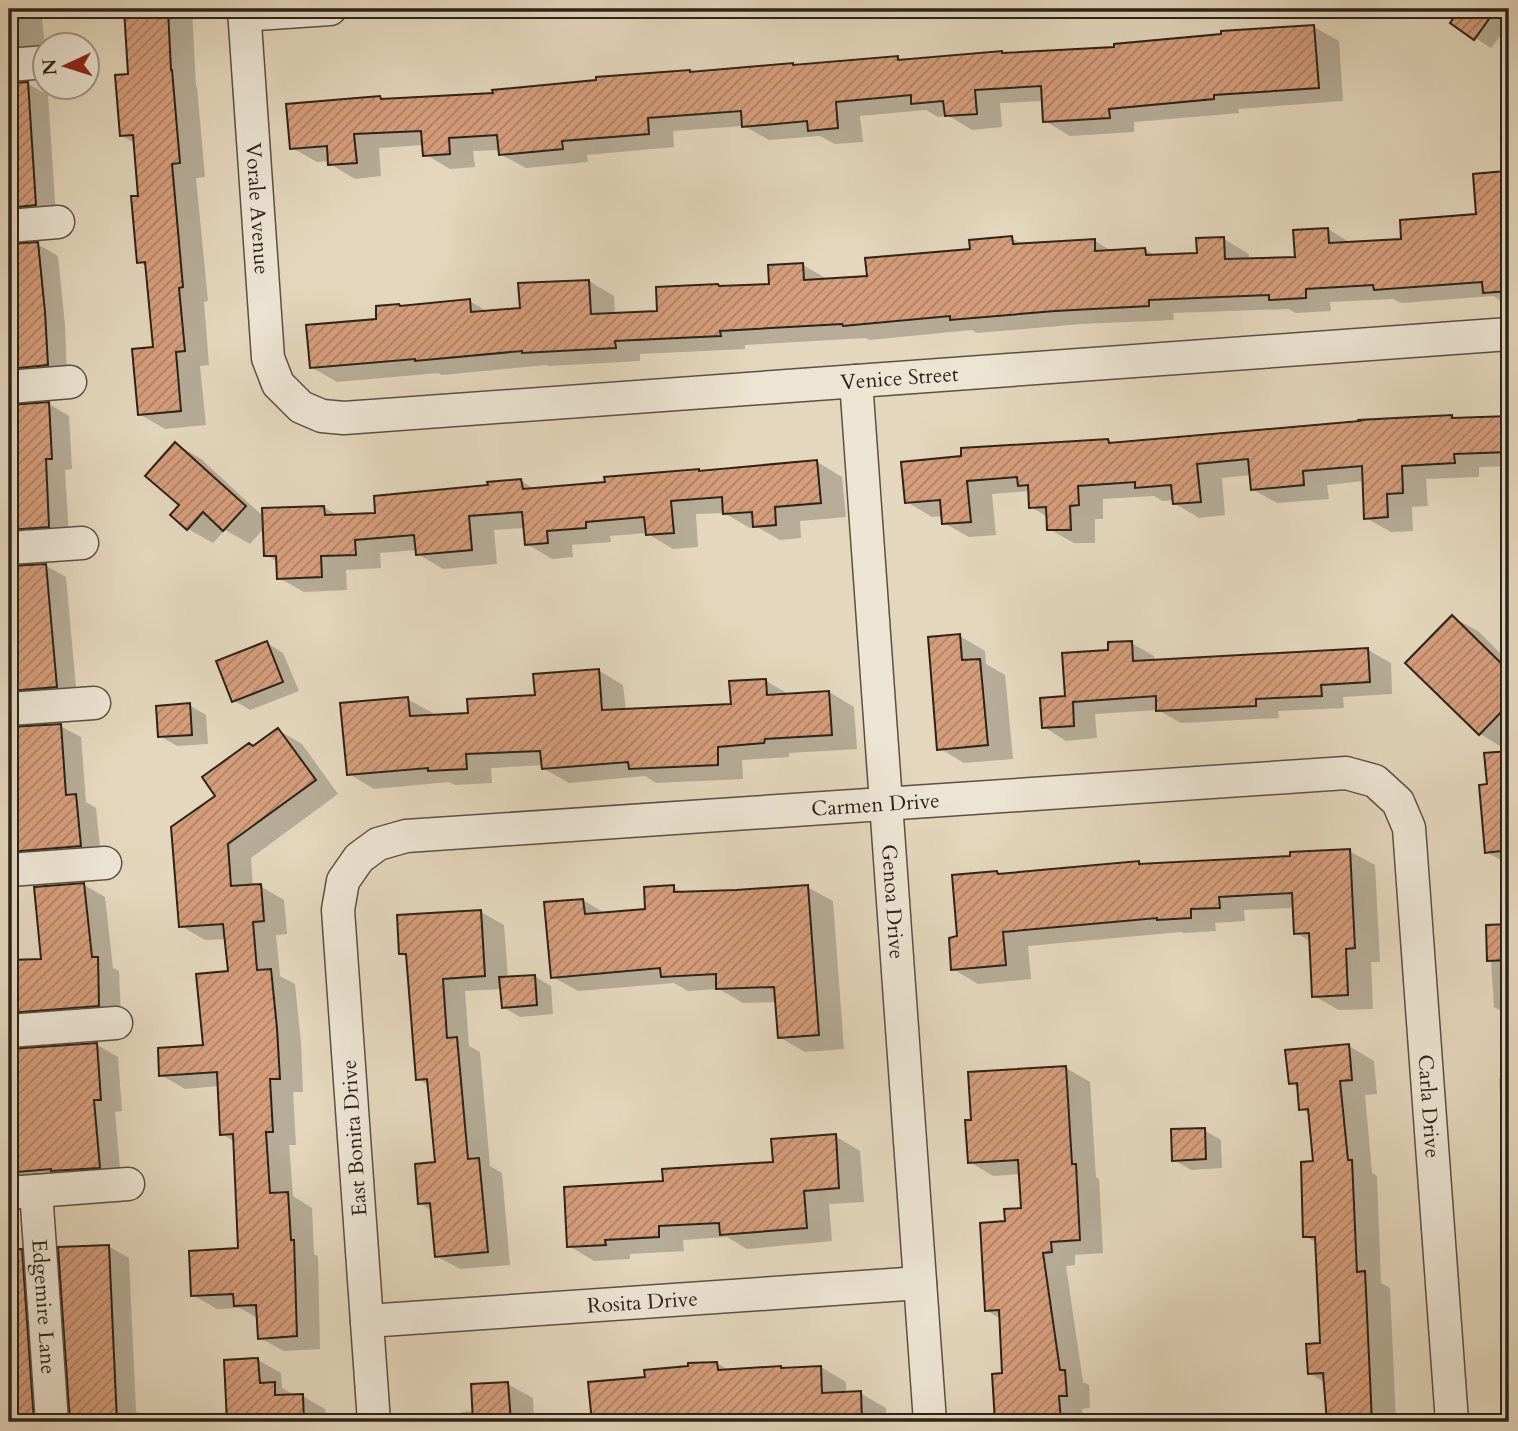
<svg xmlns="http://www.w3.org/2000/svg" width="1518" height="1431" font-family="Cardo,serif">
  <defs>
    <pattern id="building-hatch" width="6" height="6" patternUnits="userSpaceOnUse" patternTransform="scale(1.75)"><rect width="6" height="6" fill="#d69d7b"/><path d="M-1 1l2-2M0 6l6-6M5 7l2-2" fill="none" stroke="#ae8064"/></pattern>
  </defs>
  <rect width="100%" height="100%" fill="#e4d7bd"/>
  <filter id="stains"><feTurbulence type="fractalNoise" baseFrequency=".00286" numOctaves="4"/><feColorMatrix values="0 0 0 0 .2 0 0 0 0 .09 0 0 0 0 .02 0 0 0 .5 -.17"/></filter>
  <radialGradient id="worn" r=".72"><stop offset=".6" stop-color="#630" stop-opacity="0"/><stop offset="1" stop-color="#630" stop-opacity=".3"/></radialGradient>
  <g fill="#0003">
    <polygon points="9,9 41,9 46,56 10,78 13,85 28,84 48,95 56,216 10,239 13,246 37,244 58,256 65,325 67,376 10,400 13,407 49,404 69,416 72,469 65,470 69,538 10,561 13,568 46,566 66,577 77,698 9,700"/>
    <polygon points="126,9 192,9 196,86 197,87 205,177 196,178 208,301 204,302 209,365 200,366 206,425 165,429 139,414 154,349 147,267 139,262 140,197 136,144 121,135 130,75"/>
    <polygon points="1462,9 1509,9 1509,28 1507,27 1491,48 1452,23"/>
    <polygon points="1314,27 1339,41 1343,101 1238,109 1239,113 1134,122 1134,132 1070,136 1045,121 1043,101 1000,103 1002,127 972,130 949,116 938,117 926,110 860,116 863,142 835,144 820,136 769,140 744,126 673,131 674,147 587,155 588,162 526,168 500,154 500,150 473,151 475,167 450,169 425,154 424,145 379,148 381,176 355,179 330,164 330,161 317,162 292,148 380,98 386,101 494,94 689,71 693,74 792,65 796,67 897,58 903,61 1116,49"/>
    <polygon points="1504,173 1509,176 1509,306 1493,296 1401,303 1393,299 1330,302 1331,311 1296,313 1288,309 1173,313 1174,320 1081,324 977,333 972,330 869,340 866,338 745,345 745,349 640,354 640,361 549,366 546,365 442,375 438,373 337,382 311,367 378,320 403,308 469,301 489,312 522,309 589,281 614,296 615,314 659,312 718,285 723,288 771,286 803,265 829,280 869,278 1011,238 1024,245 1095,241 1112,251 1145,249 1157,257 1199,255 1224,239 1249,254 1249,260 1297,258 1328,229 1352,244 1403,241 1478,216"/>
    <polygon points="1451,417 1456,420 1509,418 1509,500 1507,466 1479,467 1479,477 1426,479 1428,506 1412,507 1413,531 1391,532 1366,518 1364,481 1327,485 1329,499 1277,503 1252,489 1251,475 1222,478 1225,515 1199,518 1174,503 1174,500 1162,501 1154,496 1103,499 1103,519 1095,519 1095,543 1074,543 1049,529 1048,517 1031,507 1030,491 992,494 996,535 969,537 944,523 943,516 932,517 907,502 903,463 1108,440 1115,445"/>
    <polygon points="176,444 201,459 264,517 324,507 339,516 377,514 490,487 521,481 536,490 817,462 842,477 846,517 800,521 801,538 780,540 757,527 750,528 724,513 696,514 698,547 673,549 648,534 647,533 610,536 611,542 572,545 573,557 552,559 527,544 525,528 494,530 497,564 443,569 418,554 417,550 380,553 381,568 346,570 347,590 304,592 279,578 278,562 266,555 265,527 250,544 225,530 213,543 188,529 181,505"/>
    <polygon points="1452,617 1478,631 1509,662 1509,745 1505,749 1480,734 1408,663"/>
    <polygon points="960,636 985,651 986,664 1005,675 1013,759 964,763 939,748"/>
    <polygon points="267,643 283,653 299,691 250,710 233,700"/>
    <polygon points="1131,643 1154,656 1155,662 1368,650 1391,663 1392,694 1343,697 1344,708 1278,711 1279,718 1181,723 1158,710 1095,714 1097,738 1066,741 1044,727 1066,698 1110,652"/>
    <polygon points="598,670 623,685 626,710 732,705 766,681 790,695 829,692 854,707 857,749 789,753 789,757 742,760 743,779 656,783 645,776 569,783 543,768 543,765 491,768 492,783 455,785 449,782 374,789 349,774 407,699 433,713 433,717 470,715 537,697"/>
    <polygon points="189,705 206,715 208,744 177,746 160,736"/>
    <polygon points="60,726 81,737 86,802 96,808 101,857 9,871 9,739"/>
    <polygon points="278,730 302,744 338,794 251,858 253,887 260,886 284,900 287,934 276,935 280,976 295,984 301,1043 303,1092 293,1092 296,1145 289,1145 293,1196 312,1208 314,1254 318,1256 320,1349 284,1351 260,1338 259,1319 240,1308 217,1309 193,1295 240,1250 235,1142 222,1134 219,1086 185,1089 161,1075 205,1047 230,973 226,939 205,940 181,926 218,796 254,747"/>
    <polygon points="1509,753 1509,865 1487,852 1489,786 1486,755"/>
    <polygon points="1349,851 1375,865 1380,962 1371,962 1373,1009 1339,1010 1314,996 1311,942 1296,933 1294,908 1244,910 1245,921 1215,923 1216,931 1184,933 1181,932 1028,946 1031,979 978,984 953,969 959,938 997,872 1002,875 1139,862 1145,866 1292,858"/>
    <polygon points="84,885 105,897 113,968 119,971 121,1017 12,1045 14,1051 97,1045 118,1057 122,1111 115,1112 121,1179 9,1181 9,962 43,960"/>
    <polygon points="673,887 684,893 807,887 833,901 844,1049 805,1052 779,1037 777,1002 743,1003 719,989 688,991 674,983 578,991 553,977 583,900 606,914 647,910"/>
    <polygon points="481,912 504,925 508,978 534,976 551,986 553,1014 520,1017 503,1007 502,989 465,991 469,1046 480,1052 490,1166 502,1173 510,1265 460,1269 436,1256 432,1211 420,1203 437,1163 430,1086 417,1079 408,957 401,953"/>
    <polygon points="1509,926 1509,1041 1507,1014 1494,1007 1491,961 1489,960 1487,927"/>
    <polygon points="1349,1046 1374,1061 1377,1094 1365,1095 1372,1173 1377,1176 1381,1283 1390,1288 1396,1422 1323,1422 1328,1422 1326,1383 1309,1373 1322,1344 1317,1243 1305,1236 1315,1163 1310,1114 1301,1109 1299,1088 1290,1083"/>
    <polygon points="1066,1068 1090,1082 1096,1177 1099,1179 1103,1253 1075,1255 1075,1265 1066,1266 1083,1382 1089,1385 1090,1408 1082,1409 1083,1422 997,1422 994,1375 1004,1375 1001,1319 986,1310 1006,1223 1023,1210 1021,1174 993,1176 970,1162 973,1121"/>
    <polygon points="1509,1078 1509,1119 1501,1114 1499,1079"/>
    <polygon points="1204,1130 1221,1140 1222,1168 1191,1170 1174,1160"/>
    <polygon points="835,1136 860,1151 864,1202 829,1204 832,1241 747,1249 727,1237 683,1240 684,1251 630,1254 630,1259 594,1261 569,1246 665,1182 775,1164"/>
    <polygon points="1503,1173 1509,1173 1509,1241 1508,1240"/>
    <polygon points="108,1246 129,1258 136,1411 139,1413 140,1422 72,1422"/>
    <polygon points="21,1250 41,1262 52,1422 9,1422 9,1251"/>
    <polygon points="258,1360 281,1373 282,1388 296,1396 302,1396 325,1409 327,1422 231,1422 228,1421"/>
    <polygon points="717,1363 730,1371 821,1367 846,1382 846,1394 860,1393 886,1408 886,1422 461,1422 461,1412 475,1411 507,1384 533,1398 534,1417 593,1413 647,1379"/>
  </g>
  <g fill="url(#building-hatch)" stroke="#2d231a" stroke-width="2">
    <polygon points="124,9 168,9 171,70 172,70 180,163 172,164 183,287 179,288 185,351 176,352 181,411 138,415 132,349 153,347 145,262 137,263 131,196 138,196 133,135 120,136 115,75 128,74"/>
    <polygon points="1460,9 1496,9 1474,40 1450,23"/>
    <polygon points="1314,25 1319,88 1214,95 1214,99 1109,109 1110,118 1043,122 1041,86 975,90 977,114 945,116 943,101 911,104 911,95 836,102 838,128 808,131 807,121 742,127 741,111 648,118 649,134 562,141 563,149 499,155 497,135 449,138 450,154 423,156 421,131 354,134 357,163 328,165 327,146 290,149 286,104 380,96 381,99 493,93 492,90 596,80 596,77 690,70 690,72 793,63 793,65 898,56 898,60 1002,51 1002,53 1114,47 1114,44 1221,34 1221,31"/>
    <polygon points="28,82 36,205 9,208 9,83"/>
    <polygon points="1505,171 1505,183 1509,183 1509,291 1483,293 1482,282 1374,290 1373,285 1306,289 1306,298 1269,300 1269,295 1149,300 1149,306 1055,311 950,320 950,316 843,326 842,324 720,331 721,336 615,341 616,348 522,353 522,351 415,361 415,359 310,368 306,325 376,319 376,306 399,304 400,306 470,299 471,312 520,308 518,283 589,280 591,314 657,311 656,287 718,284 719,286 769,284 768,265 803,263 804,280 867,276 865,258 970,249 969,240 1012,236 1013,244 1095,239 1095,251 1145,248 1146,255 1197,253 1196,238 1224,237 1225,259 1295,257 1293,230 1328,228 1329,243 1401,239 1400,220 1476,214 1473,174"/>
    <polygon points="38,242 45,312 48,365 9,369 9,244"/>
    <polygon points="49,402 52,459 46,459 49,527 9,530 9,405"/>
    <polygon points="1452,415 1452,418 1509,416 1509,452 1454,454 1455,463 1402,466 1403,493 1387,494 1388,517 1364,519 1362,466 1303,471 1304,485 1251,490 1248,459 1197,464 1201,502 1173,504 1171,485 1135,488 1135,482 1078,486 1079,505 1070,506 1071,530 1047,530 1046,507 1029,508 1028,485 1018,486 1017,477 967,481 971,522 942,524 940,500 905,503 901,462 961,456 961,448 1108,439 1109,443 1360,421 1359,420"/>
    <polygon points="175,442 246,506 223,531 203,512 187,530 170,515 179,505 145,476"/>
    <polygon points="817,460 821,503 775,507 776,525 753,527 752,512 723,514 722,497 671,501 674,533 646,535 644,517 586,522 586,528 547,531 548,543 525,545 522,512 469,516 472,550 416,555 414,535 355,540 356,555 321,556 322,577 277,579 276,556 264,556 262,508 324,506 325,515 375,513 374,496 488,485 487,482 521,479 523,489 605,482 604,477 699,469 699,471"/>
    <polygon points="46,564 57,687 9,691 9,566"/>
    <polygon points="1452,615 1509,671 1509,704 1479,735 1405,663"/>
    <polygon points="960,634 962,660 980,659 988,745 937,750 928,637"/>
    <polygon points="267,641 283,682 232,702 216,661"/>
    <polygon points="1132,641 1133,661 1368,648 1370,682 1321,685 1322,696 1256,699 1256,706 1156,711 1156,696 1073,702 1074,726 1042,728 1040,698 1065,696 1062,653 1108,650 1108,642"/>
    <polygon points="599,669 602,710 731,704 729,681 766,679 767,695 829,691 832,735 765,739 764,743 718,747 718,765 629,769 628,762 542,769 540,751 466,754 467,769 428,771 428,768 347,775 340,703 408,697 410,716 468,713 467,699 535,695 533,674"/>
    <polygon points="190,703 192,735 158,737 156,706"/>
    <polygon points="61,724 66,795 76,794 81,846 9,852 9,797 15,797 9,727"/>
    <polygon points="278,728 316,780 228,844 231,886 261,884 264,921 253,922 257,970 271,969 277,1028 280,1079 270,1079 273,1132 266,1132 270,1193 288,1192 291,1240 294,1240 297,1336 258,1339 256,1305 234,1306 233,1294 191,1296 189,1251 238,1248 233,1134 220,1135 217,1072 159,1076 158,1048 203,1045 196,974 228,971 223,924 179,927 171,827 215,796 202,777 249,743 253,746"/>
    <polygon points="1509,751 1509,850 1485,853 1479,785 1487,784 1484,753"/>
    <polygon points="1350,849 1355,948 1346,949 1348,995 1312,997 1309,933 1294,934 1292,893 1219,897 1220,908 1191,909 1191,918 1157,920 1157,918 1003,932 1006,965 951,970 949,938 957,936 952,875 997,871 998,874 1139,861 1139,864 1290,856 1290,852"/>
    <polygon points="84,883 92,957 98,957 99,1006 9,1013 9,960 41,959 34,887"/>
    <polygon points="674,885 674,892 736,890 808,885 819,1035 778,1038 774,987 716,989 716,974 661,977 660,968 551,978 544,902 583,899 585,914 645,909 644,887"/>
    <polygon points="481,910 485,976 443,979 447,1038 457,1037 468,1159 479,1158 488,1252 435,1257 430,1203 418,1204 415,1164 435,1162 427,1079 416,1080 406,954 399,954 397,915"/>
    <polygon points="1509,924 1509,960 1487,961 1486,925"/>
    <polygon points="535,975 537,1005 502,1008 499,977"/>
    <polygon points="97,1043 101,1100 94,1100 100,1168 51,1171 51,1169 17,1172 16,1168 9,1168 9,1049"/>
    <polygon points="1349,1044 1352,1080 1340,1081 1348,1160 1352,1160 1357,1272 1365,1271 1372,1422 1327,1422 1323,1373 1308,1374 1306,1344 1320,1343 1315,1237 1303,1237 1301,1162 1313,1161 1308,1109 1299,1110 1297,1083 1289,1084 1285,1050"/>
    <polygon points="1066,1066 1072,1164 1076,1164 1080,1240 1051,1242 1052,1252 1043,1253 1060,1370 1065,1370 1067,1396 1059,1396 1061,1422 995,1422 992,1374 1002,1373 999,1310 985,1311 980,1223 1005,1221 1004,1209 1021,1208 1018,1160 968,1163 965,1120 971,1120 968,1072"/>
    <polygon points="1205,1128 1206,1159 1172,1161 1171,1129"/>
    <polygon points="836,1134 839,1188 804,1191 807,1228 720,1235 719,1223 659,1226 659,1237 605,1240 606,1245 567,1247 564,1187 663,1181 662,1169 773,1162 771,1139"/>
    <polygon points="109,1245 117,1422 70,1422 58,1247"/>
    <polygon points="20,1249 22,1249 34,1422 9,1422 9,1250"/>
    <polygon points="258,1358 260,1383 275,1382 275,1395 303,1394 304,1422 272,1422 272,1420 227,1422 224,1360"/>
    <polygon points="717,1362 718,1370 781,1366 781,1368 821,1366 822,1393 861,1391 862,1422 801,1422 801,1420 750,1422 592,1422 588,1382 645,1377 644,1370 688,1366 688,1363"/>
    <polygon points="508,1382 511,1422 473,1422 471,1384"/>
  </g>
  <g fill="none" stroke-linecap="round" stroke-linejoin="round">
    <defs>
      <g id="street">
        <path id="s1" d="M244 9 268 358 278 384 301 407 322 416 344 418 1509 334"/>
        <polyline points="244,15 330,9"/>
        <polyline points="9,65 46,62"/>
        <polyline points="9,226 58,222"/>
        <path id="s2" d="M856 381 930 1422"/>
        <polyline points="9,387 70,382"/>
        <polyline points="9,548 82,543"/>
        <polyline points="9,709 94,703"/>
        <polyline points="9,870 105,863"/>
        <polyline points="9,1031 116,1023"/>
        <path id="s3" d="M36 1191 52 1422"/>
        <polyline points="9,1193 128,1184"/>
        <path id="s4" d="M367 1321 920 1283"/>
        <path id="s5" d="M374 1422 338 910 343 881 359 858 378 844 406 836 1346 773 1375 781 1398 802 1409 828 1452 1422"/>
      </g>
    </defs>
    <use href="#street" stroke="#5b5043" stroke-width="35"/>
    <use href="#street" stroke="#ede5d4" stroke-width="32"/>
  </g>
  <g text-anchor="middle" stroke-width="6" stroke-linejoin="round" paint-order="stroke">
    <g font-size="21" fill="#2d231a" stroke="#ede5d4">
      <text dy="7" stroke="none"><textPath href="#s1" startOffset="200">Vorale Avenue</textPath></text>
      <text dy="7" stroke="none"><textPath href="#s1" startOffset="1012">Venice Street</textPath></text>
      <text dy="7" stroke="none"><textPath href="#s5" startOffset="1094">Carmen Drive</textPath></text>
      <text dy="7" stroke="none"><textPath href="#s2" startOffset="522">Genoa Drive</textPath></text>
      <text dy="7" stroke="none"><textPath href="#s5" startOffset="1934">Carla Drive</textPath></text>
      <text transform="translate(354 1138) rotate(-94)" y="7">East Bonita Drive</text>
      <text dy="7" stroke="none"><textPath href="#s4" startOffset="276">Rosita Drive</textPath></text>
      <text dy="7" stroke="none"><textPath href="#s3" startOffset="116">Edgemire Lane</textPath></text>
    </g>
  </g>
  <rect width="1518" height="1431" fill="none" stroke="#e4d7bd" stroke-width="35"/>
  <rect x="10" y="10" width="1497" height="1410" fill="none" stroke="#2d231a" stroke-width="3.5"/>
  <rect x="18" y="18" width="1483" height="1396" fill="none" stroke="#2d231a" stroke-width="2"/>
  <g transform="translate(66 66) rotate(266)"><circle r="33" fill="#ede5d4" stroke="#a0978a" stroke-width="2"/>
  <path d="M0-5L12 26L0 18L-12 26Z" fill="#8f2418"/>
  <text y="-10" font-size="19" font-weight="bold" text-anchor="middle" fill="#2d231a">N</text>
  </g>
  <rect width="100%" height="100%" filter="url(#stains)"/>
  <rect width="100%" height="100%" fill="url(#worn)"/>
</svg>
